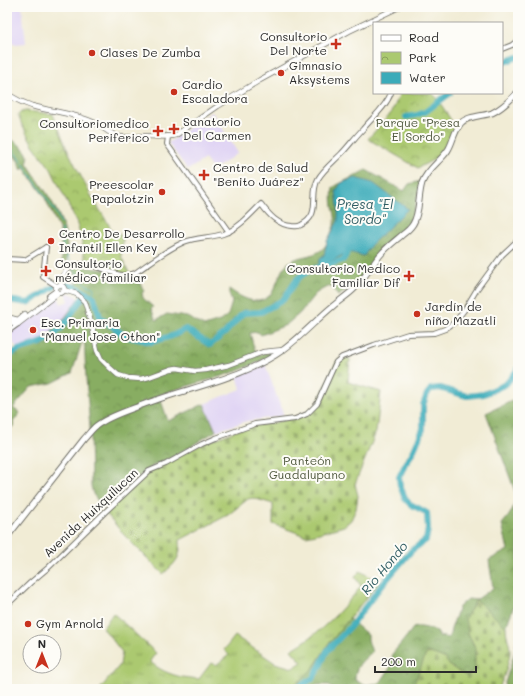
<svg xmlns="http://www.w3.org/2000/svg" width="525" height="696" font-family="Mali,sans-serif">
  <defs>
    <pattern id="grass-tufts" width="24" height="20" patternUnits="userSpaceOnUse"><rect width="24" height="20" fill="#abc970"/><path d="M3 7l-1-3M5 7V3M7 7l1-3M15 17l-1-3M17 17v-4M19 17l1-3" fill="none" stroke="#8ba35c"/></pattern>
    <pattern id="forest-crowns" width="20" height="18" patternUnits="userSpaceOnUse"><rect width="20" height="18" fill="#88ad62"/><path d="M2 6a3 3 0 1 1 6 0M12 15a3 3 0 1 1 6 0" fill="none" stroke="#6f8d51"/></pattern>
    <pattern id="cemetery-stones" width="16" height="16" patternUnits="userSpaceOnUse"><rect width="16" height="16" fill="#abc970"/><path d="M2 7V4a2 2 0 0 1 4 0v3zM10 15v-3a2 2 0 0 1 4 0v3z" fill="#8ba35c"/></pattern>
    <pattern id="park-crowns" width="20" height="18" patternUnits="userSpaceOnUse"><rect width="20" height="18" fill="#abc970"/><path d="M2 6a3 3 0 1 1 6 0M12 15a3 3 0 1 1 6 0" fill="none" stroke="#8ba35c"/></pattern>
  </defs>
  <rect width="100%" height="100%" fill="#fdfcf7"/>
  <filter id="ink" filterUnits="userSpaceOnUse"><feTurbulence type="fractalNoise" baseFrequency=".025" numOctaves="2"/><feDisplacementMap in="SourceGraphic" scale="8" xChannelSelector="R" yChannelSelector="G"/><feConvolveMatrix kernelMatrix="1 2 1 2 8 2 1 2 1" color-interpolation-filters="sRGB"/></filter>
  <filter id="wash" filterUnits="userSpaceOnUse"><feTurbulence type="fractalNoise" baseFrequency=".012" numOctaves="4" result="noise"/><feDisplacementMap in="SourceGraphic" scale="16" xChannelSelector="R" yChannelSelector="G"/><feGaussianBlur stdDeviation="0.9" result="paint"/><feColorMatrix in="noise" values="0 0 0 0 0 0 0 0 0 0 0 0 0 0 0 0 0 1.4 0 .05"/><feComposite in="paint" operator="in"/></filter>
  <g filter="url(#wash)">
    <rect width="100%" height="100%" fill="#f1ecd5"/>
    <g fill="#e0d4f4">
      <polygon points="7,7 22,7 26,43 13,44 7,37"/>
      <polygon points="212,112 238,153 213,170 205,159 188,170 168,143"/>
      <polygon points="66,292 76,296 78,299 59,326 55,326 49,335 37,343 18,349 7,334 45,307 58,296 61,304 69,301"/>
      <polygon points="265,364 284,416 247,421 216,431 204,404 241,389 237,375"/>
    </g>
    <path fill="url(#grass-tufts)" stroke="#6b7a4e" d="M360 571 379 582 328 645 314 667 301 680 289 689H100L120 665 122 652 103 628 113 613 156 653 150 661C157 669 171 675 182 677 188 678 193 678 199 679L211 663 216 665 229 655 224 650 235 636 275 663 293 668 302 662 291 650C319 634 341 612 361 586L355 577Z"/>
    <g fill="url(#forest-crowns)" stroke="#5a6c46">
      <path d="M7 137C16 142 33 152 27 163 44 190 65 215 67 247 68 252 67 258 66 263L61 264 62 254 60 231 44 196 24 168 22 170 19 165V162L8 148H7Z"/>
      <path d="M366 170 404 191 409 184 421 181 414 211 409 223 403 229 385 244 353 286 338 296 331 286 323 289 315 294 300 313 286 325 261 335 258 332 250 333 254 348 259 355 264 353 276 352C241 375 198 381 159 395L168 421 204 404 216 431 173 457 153 466 128 485 104 509 93 494 91 486 90 429 86 378 84 336 72 373 52 383 31 387 13 408 20 413 13 422 14 425 7 433 11 437 7 442V359C18 344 39 346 50 334 52 332 53 329 55 326H59L78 299 81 301 84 297 76 290 77 277 72 268 80 266 134 275 135 279 137 277 144 291 142 293 143 298 153 307 151 309 156 320 167 314 187 317 204 326 220 321 228 315 232 302 229 294V289C244 300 265 310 275 287 279 279 281 268 288 263 299 254 318 258 326 245 328 241 334 226 335 222 336 217 334 211 333 207 332 200 332 195 333 188L337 185Z"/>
      <path d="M518 398V595L506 627 476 600 468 633 475 647V670L466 676 450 666 444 658 427 652 412 689H332L329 685H317L312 689H289L301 680 314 667 328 645 349 619 368 635V640L372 652C362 661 355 666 355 680L364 685 380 683 390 668 393 653 407 636 413 628C421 625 429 629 437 631L439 636 448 638 450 634 451 629 459 607 468 599 476 600 493 588 489 560 508 550 502 524C512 513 514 508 516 494L486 413Z"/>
      <polygon points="518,631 518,689 503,689 515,651"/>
    </g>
    <g fill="url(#cemetery-stones)" stroke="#6b7a4e">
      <path d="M342 357 350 359 348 382 381 392 376 432 355 484 358 496 356 509 351 520 344 526 316 534 306 536 273 524V504L253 498 248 499 228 515 180 540C181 559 176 562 163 574L125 536 105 512 150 471 202 444 246 427 273 423 307 414 317 404 336 362Z"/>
      <path d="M476 600 506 627C506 636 509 640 510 649 511 657 503 682 498 689H412L427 652 444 658 450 666 466 676 475 670V647L468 633 465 619Z"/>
    </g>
    <g fill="url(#park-crowns)" stroke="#6b7a4e">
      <polygon points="400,93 432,93 436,97 444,109 456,128 444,154 418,168 368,139 392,112"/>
      <polygon points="26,111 53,114 66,147 90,194 115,235 119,233 123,240 121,256 130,275 115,271 85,262 81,237 76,221 51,169 33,145 22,125 18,115 21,112"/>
    </g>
    <polygon fill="#3babb9" stroke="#336b72" points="355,178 373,183 408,209 371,245 364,256 348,252 332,261 318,266 320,258 324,255 327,241 338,221 338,207 336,191 341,183"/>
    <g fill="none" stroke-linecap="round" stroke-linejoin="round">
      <g stroke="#3babb9" stroke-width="1">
        <path d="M7 144C21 158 31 176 42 192 49 202 57 212 61 224"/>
        <polyline points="62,229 63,247 71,264"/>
        <polyline points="74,269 86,285 93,287 94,289 92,296"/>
      </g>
      <g stroke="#3babb9" stroke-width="6">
        <polyline points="502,63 518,57"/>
        <polyline points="406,117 417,115 425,112 450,93"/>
        <polyline points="64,284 78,288 87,293"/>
        <polyline points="7,300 28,303 54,287"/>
        <path d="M7 360C15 346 32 348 45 341 58 334 66 323 74 310 77 304 82 299 87 293L94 297 100 317 125 336 151 342 172 336 186 329 210 345 225 333 243 313 261 312 283 300 298 278 310 270 328 265 343 260 348 252"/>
        <polyline points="296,689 313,678 320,666 327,651 350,627 381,586 412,550 426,540 428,529 427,513 420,509 410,504 406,500 400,486 399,477 404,467 414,450 423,429 423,405 427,394 431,389 440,388 467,396 484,394 506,384 518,369"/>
      </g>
    </g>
  </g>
  <g filter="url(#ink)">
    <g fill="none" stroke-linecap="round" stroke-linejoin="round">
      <defs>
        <g id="tertiary">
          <polyline points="502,49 512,45 518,40"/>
          <polyline points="168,137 167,144 229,232"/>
          <polyline points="46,247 43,277 57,286"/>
          <polyline points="7,259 25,260 46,247"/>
          <path d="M61 285C61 277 64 271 71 267 94 255 114 283 135 273 151 262 166 250 184 242 197 237 210 238 223 234 237 230 251 214 261 204 269 215 278 225 292 226 296 226 298 227 301 225 322 215 309 195 318 179 323 170 333 162 341 154 349 146 355 137 363 129 372 118 386 107 391 93"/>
          <polyline points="7,332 18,324 18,322"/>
          <polyline points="7,605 30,583 49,567 105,512 149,471 166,464 202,444 216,438 255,424 295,419 307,414 317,404 336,362 342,357 374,345 408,334 434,333 445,329 455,322 465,309 477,289 502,255 518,240"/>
        </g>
        <g id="secondary">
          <path d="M7 94C15 99 23 103 32 106 53 112 75 113 95 123 104 127 111 136 121 137 129 138 136 136 143 136 154 136 165 138 176 135L218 106 260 80 349 31 399 7"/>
          <circle cx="60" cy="289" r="4"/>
          <polyline points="64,290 77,294 85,302 92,326 97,350 101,359 109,367 118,375 128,378 141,379 149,377 171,369 177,368 195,371 206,370 229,365 263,352 283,350"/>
          <polyline points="49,296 56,291"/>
          <polyline points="7,317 18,320 25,314"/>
          <polyline points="7,321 18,324 58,293"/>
        </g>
        <path id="primary" d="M7 537 84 439C88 435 91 430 96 426 109 416 127 411 142 405 189 387 242 379 283 350 301 337 316 320 333 306 340 300 348 295 354 289 365 278 372 264 382 253 388 246 395 241 402 235 406 232 410 229 413 224 420 213 418 196 422 183 427 169 440 162 448 150 453 142 454 131 461 123 467 116 484 116 492 113 503 108 510 100 518 92"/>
      </defs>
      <use href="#tertiary" stroke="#706f66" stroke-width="6"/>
      <use href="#secondary" stroke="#706f66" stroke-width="6"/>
      <use href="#primary" stroke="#706f66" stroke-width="7"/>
      <use href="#tertiary" stroke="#fff" stroke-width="4"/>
      <use href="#secondary" stroke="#fff" stroke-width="4.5"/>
      <use href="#primary" stroke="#fff" stroke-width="5"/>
    </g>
  </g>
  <g fill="#c8321e" stroke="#fdfcf7" stroke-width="1.5">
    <path d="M334 38h4v4h4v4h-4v4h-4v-4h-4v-4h4z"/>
    <circle cx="92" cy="53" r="4"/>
    <circle cx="281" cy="73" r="4"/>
    <circle cx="174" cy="92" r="4"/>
    <path d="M172 123h4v4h4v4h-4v4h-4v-4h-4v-4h4z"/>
    <path d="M156 125h4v4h4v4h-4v4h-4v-4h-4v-4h4z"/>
    <path d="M202 169h4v4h4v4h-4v4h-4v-4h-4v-4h4z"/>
    <circle cx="162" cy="192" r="4"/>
    <circle cx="51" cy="241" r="4"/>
    <path d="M44 265h4v4h4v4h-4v4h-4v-4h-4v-4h4z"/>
    <path d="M407 270h4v4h4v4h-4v4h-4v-4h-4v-4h4z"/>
    <circle cx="417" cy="314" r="4"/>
    <circle cx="33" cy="330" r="4"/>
    <circle cx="28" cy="624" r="4"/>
  </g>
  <g text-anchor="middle" stroke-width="4" stroke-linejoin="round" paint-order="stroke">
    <g font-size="12" fill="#2b2b2b" stroke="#fdfcf7" text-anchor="start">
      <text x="327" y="41" text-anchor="end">Consultorio<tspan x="327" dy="14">Del Norte</tspan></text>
      <text x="100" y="57">Clases De Zumba</text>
      <text x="289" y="70">Gimnasio<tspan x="289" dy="14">Aksystems</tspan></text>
      <text x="182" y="89">Cardio<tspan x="182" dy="14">Escaladora</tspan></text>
      <text x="183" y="126">Sanatorio<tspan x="183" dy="14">Del Carmen</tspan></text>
      <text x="149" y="128" text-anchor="end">Consultoriomedico<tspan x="149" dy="14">Periferico</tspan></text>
      <text x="213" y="172">Centro de Salud<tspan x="213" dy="14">"Benito Juárez"</tspan></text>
      <text x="154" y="189" text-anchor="end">Preescolar<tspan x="154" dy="14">Papalotzin</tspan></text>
      <text x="59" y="238">Centro De Desarrollo<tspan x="59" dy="14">Infantil Ellen Key</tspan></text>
      <text x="55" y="268">Consultorio<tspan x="55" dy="14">médico familiar</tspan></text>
      <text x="400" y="273" text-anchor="end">Consultorio Medico<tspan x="400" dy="14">Familiar Dif</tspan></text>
      <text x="425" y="311">Jardín de<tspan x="425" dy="14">niño Mazatli</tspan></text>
      <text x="41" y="327">Esc. Primaria<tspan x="41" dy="14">"Manuel Jose Othon"</tspan></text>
      <text x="36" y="628">Gym Arnold</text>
    </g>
    <g font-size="12" fill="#515a40" stroke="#fdfcf7">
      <text x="418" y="127">Parque "Presa<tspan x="418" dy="14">El Sordo"</tspan></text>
      <text x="307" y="465">Panteón<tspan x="307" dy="14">Guadalupano</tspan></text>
    </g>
    <g font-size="12" fill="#2b2b2b" stroke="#fdfcf7">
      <text transform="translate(91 513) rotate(-43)" y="4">Avenida Huixquilucan</text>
    </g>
    <g font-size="13" font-style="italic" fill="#315e64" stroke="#fdfcf7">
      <text x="365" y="209">Presa "El<tspan x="365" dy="15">Sordo"</tspan></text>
      <text transform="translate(384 568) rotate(-50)" y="5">Rio Hondo</text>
    </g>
  </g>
  <rect width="525" height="696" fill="none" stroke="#fdfcf7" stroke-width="24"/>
  <rect x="373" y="22" width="130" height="72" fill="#fdfcf7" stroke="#a9a8a5"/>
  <rect x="381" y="35" width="20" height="6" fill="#ffffff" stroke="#a9a8a5"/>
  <text x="409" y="42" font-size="12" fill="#2b2b2b">Road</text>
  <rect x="381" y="52" width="20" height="12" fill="url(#park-crowns)" stroke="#a9a8a5"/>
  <text x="409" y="62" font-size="12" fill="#2b2b2b">Park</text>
  <rect x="381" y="72" width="20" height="12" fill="#3babb9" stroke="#a9a8a5"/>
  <text x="409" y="82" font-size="12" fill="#2b2b2b">Water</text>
  <g transform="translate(42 654)"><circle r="19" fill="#fdfcf7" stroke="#a9a8a5"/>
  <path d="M0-3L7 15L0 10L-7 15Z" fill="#c8321e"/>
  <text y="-6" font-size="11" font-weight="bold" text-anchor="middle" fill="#2b2b2b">N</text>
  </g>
  <path d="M375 666v6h101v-6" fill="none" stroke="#2b2b2b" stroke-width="2"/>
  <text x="381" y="666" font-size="12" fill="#2b2b2b" stroke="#fdfcf7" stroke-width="3" paint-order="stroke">200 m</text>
</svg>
